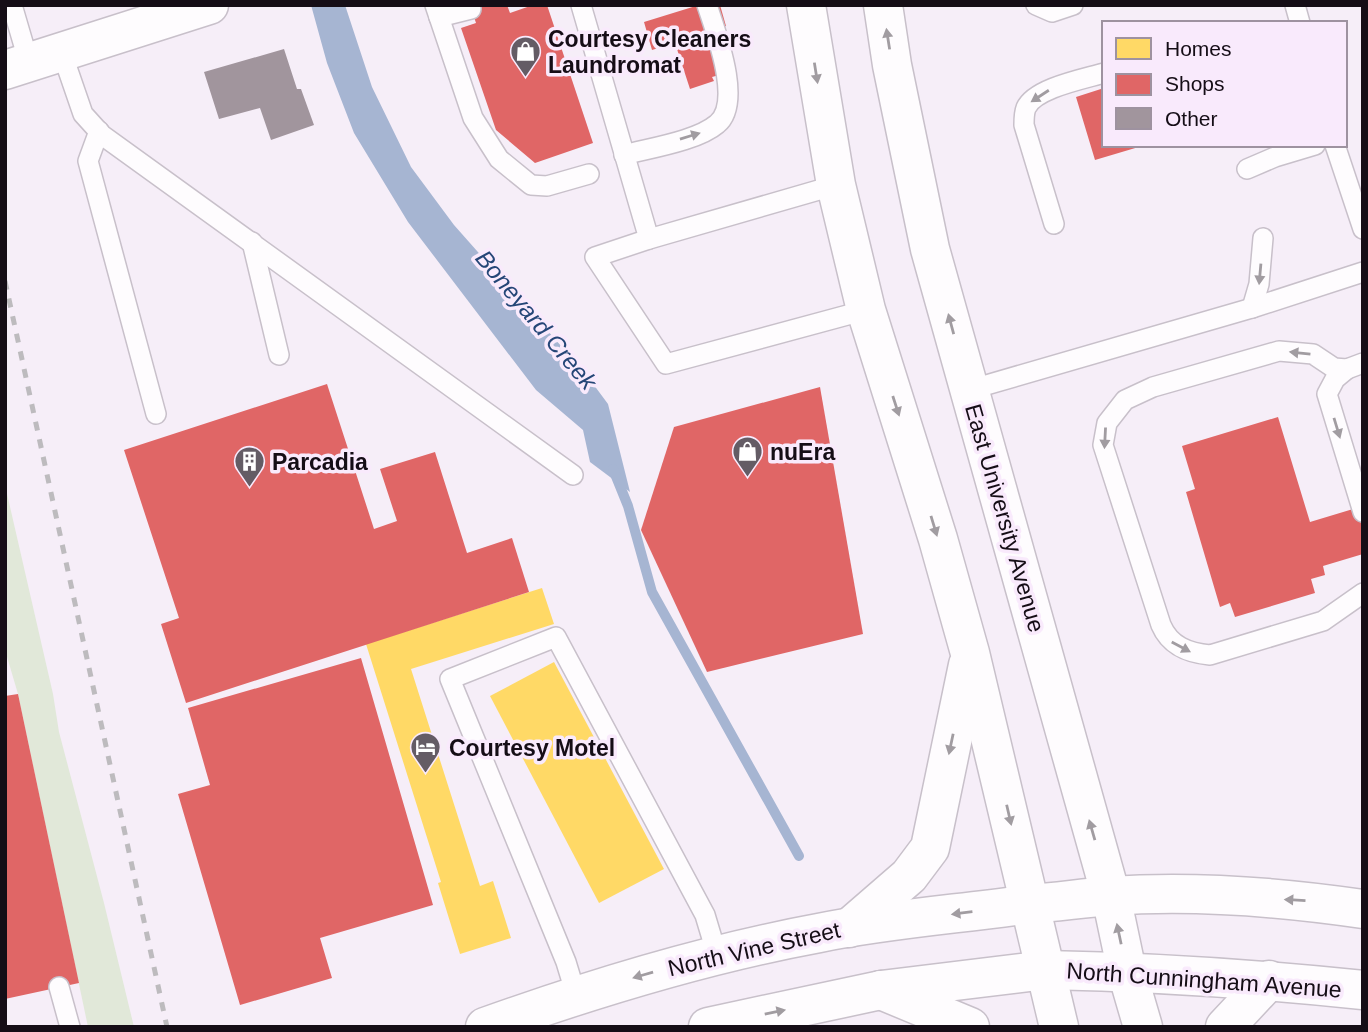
<svg xmlns="http://www.w3.org/2000/svg" width="1368" height="1032" font-family="Helvetica,sans-serif">
  <rect width="100%" height="100%" fill="#f6eef8"/>
  <polygon fill="#e1e8d9" points="5,485 53,694 59,732 104,903 134,1027 88,1027 18,694 5,650"/>
  <polygon fill="#a6b5d2" points="311,5 345,5 372,87 411,167 454,225 585,373 608,404 630,492 590,462 583,430 536,390 408,222 354,133 327,63"/>
  <g fill="#ffd966">
    <polygon points="542,588 554,624 411,669 480,886 493,881 511,938 460,954 438,883 441,882 366,644"/>
    <polygon points="554,662 664,869 599,903 490,696"/>
  </g>
  <g fill="#e06666">
    <polygon points="470,5 507,5 510,13 533,5 547,5 593,143 535,163 496,130 461,28 476,23"/>
    <polygon points="699,5 720,5 726,26 720,28 734,71 712,77 714,81 690,89 675,43 652,50 644,22"/>
    <polygon points="1104,88 1104,145 1142,146 1095,160 1076,97"/>
    <polygon points="327,384 374,529 397,521 380,469 435,452 467,553 512,538 529,592 186,703 161,624 179,618 124,450"/>
    <polygon points="820,387 863,634 707,672 641,530 674,427"/>
    <polygon points="1278,417 1310,522 1363,506 1363,554 1323,566 1325,575 1311,579 1315,593 1235,617 1230,603 1220,607 1186,492 1195,489 1182,446"/>
    <polygon points="361,658 433,905 320,938 332,978 240,1005 178,794 210,785 188,708"/>
    <polygon points="18,694 79,983 5,999 5,696"/>
  </g>
  <g fill="none" stroke-linecap="round" stroke-linejoin="round">
    <polyline stroke="#a6b5d2" stroke-width="10" points="613,469 628,506 652,592 799,856"/>
  </g>
  <polygon fill="#a1959d" points="284,49 297,89 301,89 314,125 271,140 260,108 219,119 204,72"/>
  <g fill="none" stroke-linecap="round" stroke-linejoin="round">
    <defs>
      <g id="service">
        <polyline points="12,5 29,63"/>
        <polyline points="435,5 473,118 499,159 531,185 547,186 589,174"/>
        <polyline points="581,5 649,239 595,257 666,364 866,310"/>
        <polyline points="1036,5 1052,12 1073,5"/>
        <polyline points="1295,5 1300,23"/>
        <polyline points="439,17 471,9"/>
        <polyline points="62,53 83,114 102,135 573,475"/>
        <polyline points="99,131 88,161 156,414"/>
        <polyline points="1335,145 1363,229"/>
        <path d="M624 155C650 148 697 141 717 124 743 103 716 33 707 5"/>
        <polyline points="1247,169 1275,157 1315,145"/>
        <path d="M1054 224 1024 125C1024 120 1024 113 1026 108 1035 88 1084 79 1104 73"/>
        <polyline points="649,239 836,185"/>
        <polyline points="252,242 279,355"/>
        <polyline points="1252,308 1259,284 1263,238"/>
        <path d="M1363 363 1347 369 1334 368 1313 354 1279 351 1153 387 1125 400 1107 423 1103 445 1161 625C1170 646 1188 653 1210 655L1323 621 1363 593"/>
        <polyline points="1347,369 1335,379 1327,394 1363,512"/>
        <polyline points="969,390 1252,308 1363,272"/>
        <polyline points="59,987 70,1027"/>
        <polyline points="576,995 566,962 450,679 556,637 705,915 717,955"/>
      </g>
      <polyline id="tertiary" points="5,70 209,5"/>
      <g id="secondary">
        <path d="M485 1027C594 988 705 954 819 933 888 919 960 914 1030 904"/>
        <polyline points="708,1027 881,990 1046,970"/>
      </g>
      <g id="primary">
        <polyline points="806,5 836,185 866,310 938,539 970,653 1059,1027"/>
        <polyline points="883,5 892,65 930,249 1111,896 1127,972 1143,1027"/>
        <path d="M1030 904C1057 902 1084 898 1110 896 1194 890 1280 897 1363 909"/>
        <polyline points="849,928 909,876 930,848 968,665"/>
        <path d="M1046 970C1152 972 1257 979 1363 990"/>
        <polyline points="881,990 970,1027"/>
        <polyline points="1225,1027 1269,980"/>
      </g>
    </defs>
    <use href="#service" stroke="#c8c0ca" stroke-width="22"/>
    <use href="#tertiary" stroke="#c8c0ca" stroke-width="41"/>
    <use href="#secondary" stroke="#c8c0ca" stroke-width="41"/>
    <use href="#primary" stroke="#c8c0ca" stroke-width="41"/>
    <use href="#service" stroke="#fefcfe" stroke-width="19"/>
    <use href="#tertiary" stroke="#fefcfe" stroke-width="38"/>
    <use href="#secondary" stroke="#fefcfe" stroke-width="38"/>
    <use href="#primary" stroke="#fefcfe" stroke-width="38"/>
    <polyline stroke="#bdbbbe" stroke-width="5" stroke-dasharray="9 9" stroke-linecap="butt" points="5,281 167,1027"/>
  </g>
  <defs><path id="oneway-solid" d="M-6-.8H1V-3.2L6.5 0L1 3.2V.8H-6Z" transform="scale(1.75)"/></defs>
  <g fill="#a19ca1">
    <use href="#oneway-solid" transform="translate(888 39) rotate(-99)"/>
    <use href="#oneway-solid" transform="translate(816 73) rotate(81)"/>
    <use href="#oneway-solid" transform="translate(1040 96) rotate(147)"/>
    <use href="#oneway-solid" transform="translate(690 136) rotate(-17)"/>
    <use href="#oneway-solid" transform="translate(1260 274) rotate(95)"/>
    <use href="#oneway-solid" transform="translate(951 324) rotate(-105)"/>
    <use href="#oneway-solid" transform="translate(1300 353) rotate(-174)"/>
    <use href="#oneway-solid" transform="translate(896 406) rotate(72)"/>
    <use href="#oneway-solid" transform="translate(1337 428) rotate(73)"/>
    <use href="#oneway-solid" transform="translate(1105 438) rotate(93)"/>
    <use href="#oneway-solid" transform="translate(934 526) rotate(73)"/>
    <use href="#oneway-solid" transform="translate(1181 647) rotate(28)"/>
    <use href="#oneway-solid" transform="translate(951 744) rotate(102)"/>
    <use href="#oneway-solid" transform="translate(1009 815) rotate(77)"/>
    <use href="#oneway-solid" transform="translate(1092 830) rotate(-106)"/>
    <use href="#oneway-solid" transform="translate(1295 900) rotate(-177)"/>
    <use href="#oneway-solid" transform="translate(962 913) rotate(173)"/>
    <use href="#oneway-solid" transform="translate(1119 934) rotate(-102)"/>
    <use href="#oneway-solid" transform="translate(643 975) rotate(164)"/>
    <use href="#oneway-solid" transform="translate(775 1012) rotate(-12)"/>
  </g>
  <defs>
    <symbol id="shop-pin" viewBox="-11 -11 22 30"><path d="M0 17L-7.5 6A9.5 9.5 0 1 1 7.5 6Z" fill="#645c65" stroke="#f9eafc"/><path d="M-5-2.5h2.3a2.7 3.5 0 0 1 5.4 0H5L5.5 6h-11ZM-1.5-2.5h3a1.5 2.3 0 0 0-3 0Z" fill="#fff"/></symbol>
    <symbol id="building-pin" viewBox="-11 -11 22 30"><path d="M0 17L-7.5 6A9.5 9.5 0 1 1 7.5 6Z" fill="#645c65" stroke="#f9eafc"/><path d="M-4-6H4V6H1V3H-1V6H-4ZM-2.5-4.3h1.7v1.8h-1.7ZM.8-4.3h1.7v1.8H.8ZM-2.5-1h1.7V.8h-1.7ZM.8-1h1.7V.8H.8Z" fill="#fff"/></symbol>
    <symbol id="hotel-pin" viewBox="-11 -11 22 30"><path d="M0 17L-7.5 6A9.5 9.5 0 1 1 7.5 6Z" fill="#645c65" stroke="#f9eafc"/><path d="M-6-4.5h1.5V1H6V5H4.5V3h-9V5H-6ZM-4 0a1.8 1.8 0 1 1 3.6 0ZM.5 0V-2.5h3Q6-2.5 6 0Z" fill="#fff"/></symbol>
  </defs>
  <g fill-rule="evenodd">
    <use href="#shop-pin" x="508" y="34" width="35" height="47"/>
    <use href="#shop-pin" x="730" y="434" width="35" height="47"/>
    <use href="#building-pin" x="232" y="444" width="35" height="47"/>
    <use href="#hotel-pin" x="408" y="730" width="35" height="47"/>
  </g>
  <g text-anchor="middle" stroke-width="7" stroke-linejoin="round" paint-order="stroke">
    <g font-size="23" font-weight="bold" fill="#150d16" stroke="#f9eafc" text-anchor="start">
      <text x="548" y="47">Courtesy Cleaners<tspan x="548" dy="26">Laundromat</tspan></text>
      <text x="770" y="460">nuEra</text>
      <text x="272" y="470">Parcadia</text>
      <text x="449" y="756">Courtesy Motel</text>
    </g>
    <g font-size="23" fill="#150d16" stroke="#f9eafc">
      <text transform="translate(1005 518) rotate(74)" y="8">East University Avenue</text>
      <text transform="translate(754 949) rotate(-13)" y="8">North Vine Street</text>
      <text transform="translate(1204 980) rotate(4)" y="8">North Cunningham Avenue</text>
    </g>
    <g font-size="24" font-style="italic" fill="#254677" stroke="#f9eafc">
      <text transform="translate(536 320) rotate(50)" y="8">Boneyard Creek</text>
    </g>
  </g>
  <rect width="1368" height="1032" fill="none" stroke="#150d16" stroke-width="14"/>
  <rect x="1102" y="21" width="245" height="126" fill="#f9eafc" stroke="#9e92a0" stroke-width="2"/>
  <rect x="1116" y="38" width="35" height="21" fill="#ffd966" stroke="#9e92a0" stroke-width="2"/>
  <text x="1165" y="56" font-size="21" fill="#150d16">Homes</text>
  <rect x="1116" y="74" width="35" height="21" fill="#e06666" stroke="#9e92a0" stroke-width="2"/>
  <text x="1165" y="91" font-size="21" fill="#150d16">Shops</text>
  <rect x="1116" y="108" width="35" height="21" fill="#a1959d" stroke="#9e92a0" stroke-width="2"/>
  <text x="1165" y="126" font-size="21" fill="#150d16">Other</text>
</svg>
